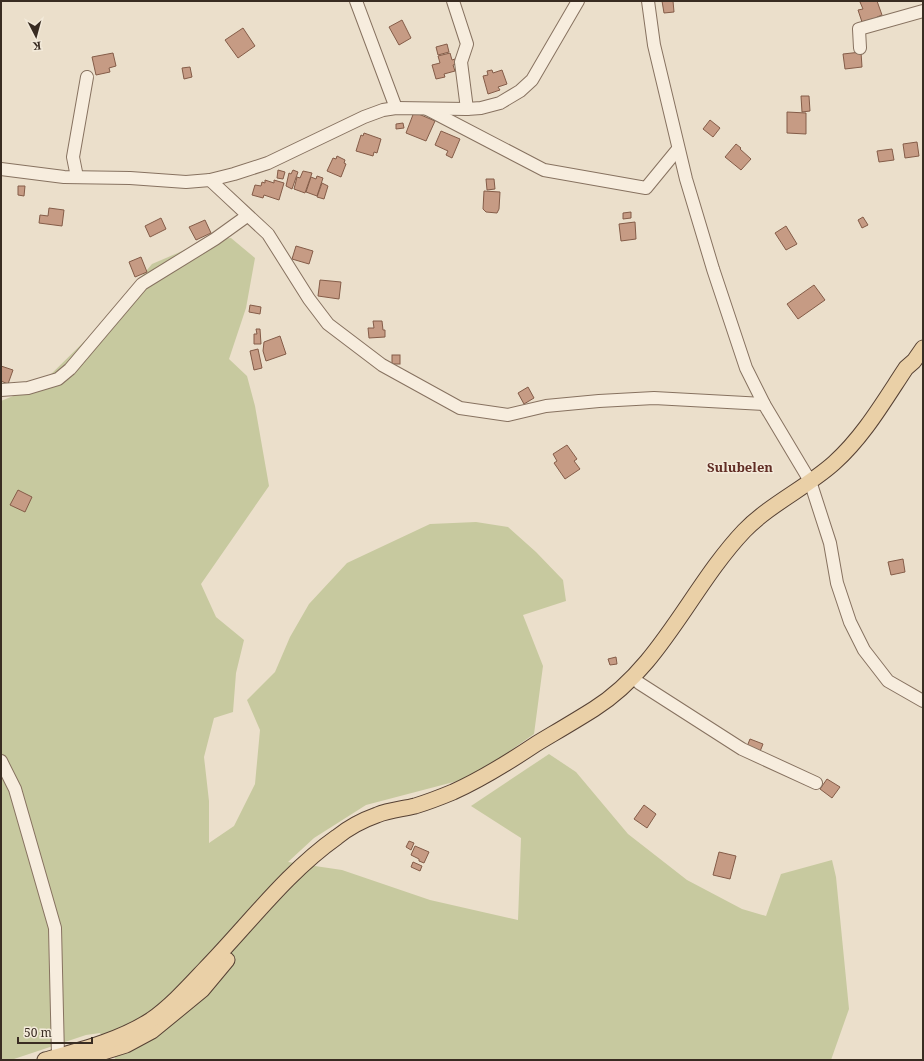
<svg xmlns="http://www.w3.org/2000/svg" width="924" height="1061" font-family="'Noto Serif',serif">
  <rect width="100%" height="100%" fill="#ebdfcb"/>
  <polygon fill="#c7c99f" points="231,238 255,258 246,308 229,359 247,376 255,406 269,486 201,584 216,617 244,640 236,673 233,712 214,718 204,757 209,801 209,843 234,826 255,784 260,730 247,700 275,672 290,637 309,604 347,563 430,524 476,522 508,527 536,552 563,580 566,601 523,615 543,666 534,734 500,758 465,779 366,805 314,838 288,862 342,870 430,900 518,920 521,838 471,806 549,754 576,772 628,834 687,880 742,909 766,916 781,874 832,860 836,877 849,1009 831,1060 116,1060 100,1033 86,1035 11,1060 1,1059 1,401 40,385 102,324 152,264 208,240"/>
  <g fill="#c69b84" stroke="#845c48">
    <polygon points="662,1 673,1 674,12 664,13"/>
    <polygon points="863,1 877,1 882,15 877,17 877,19 872,21 872,19 862,22 858,10 863,9 860,2"/>
    <polygon points="402,20 411,38 399,45 389,27"/>
    <polygon points="243,28 255,46 238,58 225,40"/>
    <polygon points="447,44 449,52 438,55 436,47"/>
    <polygon points="861,52 862,67 845,69 843,54"/>
    <polygon points="113,53 116,66 109,68 110,72 96,75 92,57"/>
    <polygon points="450,53 452,60 455,59 457,64 453,65 455,71 444,74 445,77 436,79 432,65 440,63 438,56"/>
    <polygon points="190,67 192,77 184,79 182,68"/>
    <polygon points="492,70 493,73 502,70 507,84 498,87 500,90 488,94 483,76 488,75 487,71"/>
    <polygon points="801,96 809,96 810,111 802,112"/>
    <polygon points="414,112 435,121 426,141 406,133"/>
    <polygon points="787,112 806,113 806,134 787,133"/>
    <polygon points="710,120 720,128 713,137 703,129"/>
    <polygon points="403,123 404,128 396,129 396,124"/>
    <polygon points="441,131 460,139 452,158 446,155 448,151 435,145"/>
    <polygon points="364,133 381,139 377,153 374,152 373,156 356,151 361,135 363,136"/>
    <polygon points="917,142 919,156 905,158 903,144"/>
    <polygon points="736,144 741,148 740,149 751,159 741,170 725,157"/>
    <polygon points="892,149 894,160 879,162 877,151"/>
    <polygon points="337,156 345,160 344,163 346,164 341,177 327,171 333,158 336,159"/>
    <polygon points="278,170 285,172 283,179 277,178"/>
    <polygon points="293,170 298,172 292,189 286,186 289,173 291,174"/>
    <polygon points="303,171 312,173 305,193 294,189 297,177 300,178"/>
    <polygon points="317,176 323,178 317,196 306,192 311,177 316,179"/>
    <polygon points="486,179 494,179 495,189 487,190"/>
    <polygon points="265,180 274,183 274,180 284,183 279,200 264,195 263,198 252,195 255,185 261,186 262,182 265,183"/>
    <polygon points="322,183 328,186 324,199 317,197"/>
    <polygon points="18,186 25,186 24,196 18,195"/>
    <polygon points="484,191 500,192 499,209 497,213 486,212 483,209"/>
    <polygon points="49,208 64,210 62,226 39,223 40,215 48,216"/>
    <polygon points="631,212 631,218 623,219 623,213"/>
    <polygon points="863,217 868,225 862,228 858,220"/>
    <polygon points="161,218 166,229 150,237 145,226"/>
    <polygon points="205,220 211,233 196,240 189,227"/>
    <polygon points="635,222 636,239 621,241 619,224"/>
    <polygon points="786,226 797,244 786,250 775,233"/>
    <polygon points="296,246 313,251 309,264 292,259"/>
    <polygon points="141,257 147,272 135,277 129,262"/>
    <polygon points="320,280 341,282 339,299 318,296"/>
    <polygon points="814,285 825,300 798,319 787,304"/>
    <polygon points="250,305 261,307 260,314 249,312"/>
    <polygon points="373,321 382,321 383,330 385,330 385,337 369,338 368,328 374,328"/>
    <polygon points="256,329 260,329 261,344 254,344 254,334 257,334"/>
    <polygon points="280,336 286,354 266,361 263,351 264,342"/>
    <polygon points="258,349 262,368 254,370 250,351"/>
    <rect x="392" y="355" width="8" height="9"/>
    <polygon points="1,366 13,370 8,384 1,381"/>
    <polygon points="528,387 534,398 524,404 518,393"/>
    <polygon points="567,445 577,459 574,461 580,469 565,479 554,463 557,461 553,454"/>
    <polygon points="18,490 32,497 25,512 10,505"/>
    <polygon points="903,559 905,572 891,575 888,562"/>
    <polygon points="616,657 617,664 610,665 608,659"/>
    <polygon points="750,739 763,744 759,754 746,749"/>
    <polygon points="827,779 840,787 832,798 820,789"/>
    <polygon points="644,805 656,814 647,828 634,819"/>
    <polygon points="409,841 414,843 411,850 406,847"/>
    <polygon points="415,846 429,852 424,863 419,861 419,859 411,855"/>
    <polygon points="719,852 736,856 730,879 713,875"/>
    <polygon points="413,862 422,866 420,871 411,867"/>
  </g>
  <g fill="none" stroke-linecap="round" stroke-linejoin="round">
    <defs>
      <g id="minor">
        <polyline points="356,1 396,108"/>
        <polyline points="453,1 467,44 461,62 467,109"/>
        <polyline points="648,1 654,45 686,179 713,269 746,368 764,404 810,481 830,543 837,583 850,622 864,650 888,681 923,701"/>
        <polyline points="860,48 859,29 923,11"/>
        <polyline points="427,109 544,170 646,188 678,149"/>
        <polyline points="1,169 64,177 130,178 186,182 210,180 234,174 268,163 364,117 383,110 396,108 467,109 481,108 500,103 520,91 532,80 578,1"/>
        <polyline points="77,177 73,157 87,77"/>
        <polyline points="210,180 268,234 309,299 328,324 382,365 460,408 508,415 546,406 599,401 654,398 764,404"/>
        <polyline points="1,390 28,388 58,379 70,369 142,284 215,239 247,216"/>
        <polyline points="639,683 742,749 816,783"/>
        <polyline points="1,761 15,789 55,928 58,1056"/>
      </g>
      <g id="major">
        <polyline points="81,1059 126,1045 152,1031 202,990 227,960"/>
        <path d="M45 1060C81 1050 120 1040 151 1020 171 1006 188 987 205 969 248 925 286 873 337 837 348 828 363 820 377 815 389 810 403 809 415 806 428 802 441 797 453 792 482 779 509 762 536 744 556 732 575 721 594 709 661 667 691 587 744 531 770 504 806 488 834 463 864 436 884 401 906 368L914 361 923 348"/>
      </g>
    </defs>
    <use href="#minor" stroke="#877260" stroke-width="14"/>
    <use href="#major" stroke="#564134" stroke-width="17"/>
    <use href="#minor" stroke="#f7edde" stroke-width="12"/>
    <use href="#major" stroke="#ead0a7" stroke-width="15"/>
  </g>
  <g text-anchor="middle" stroke-width="3" stroke-linejoin="round" paint-order="stroke">
    <g font-size="13" font-weight="bold" fill="#622e25" stroke="#f3eada">
      <text x="740" y="472">Sulubelen</text>
    </g>
  </g>
  <rect width="924" height="1061" fill="none" stroke="#392c22" stroke-width="4"/>
  <g transform="translate(36 36) rotate(174)" stroke="#f3eada" stroke-width="3" paint-order="stroke">
  <path d="M0-3L7 15L0 10L-7 15Z" fill="#392c22"/>
  <text y="-6" font-size="11" font-weight="bold" text-anchor="middle" fill="#392c22">K</text>
  </g>
  <path d="M18 1037v6h74v-6" fill="none" stroke="#392c22" stroke-width="2"/>
  <text x="24" y="1037" font-size="12" fill="#392c22" stroke="#f3eada" stroke-width="3" paint-order="stroke">50 m</text>
</svg>
